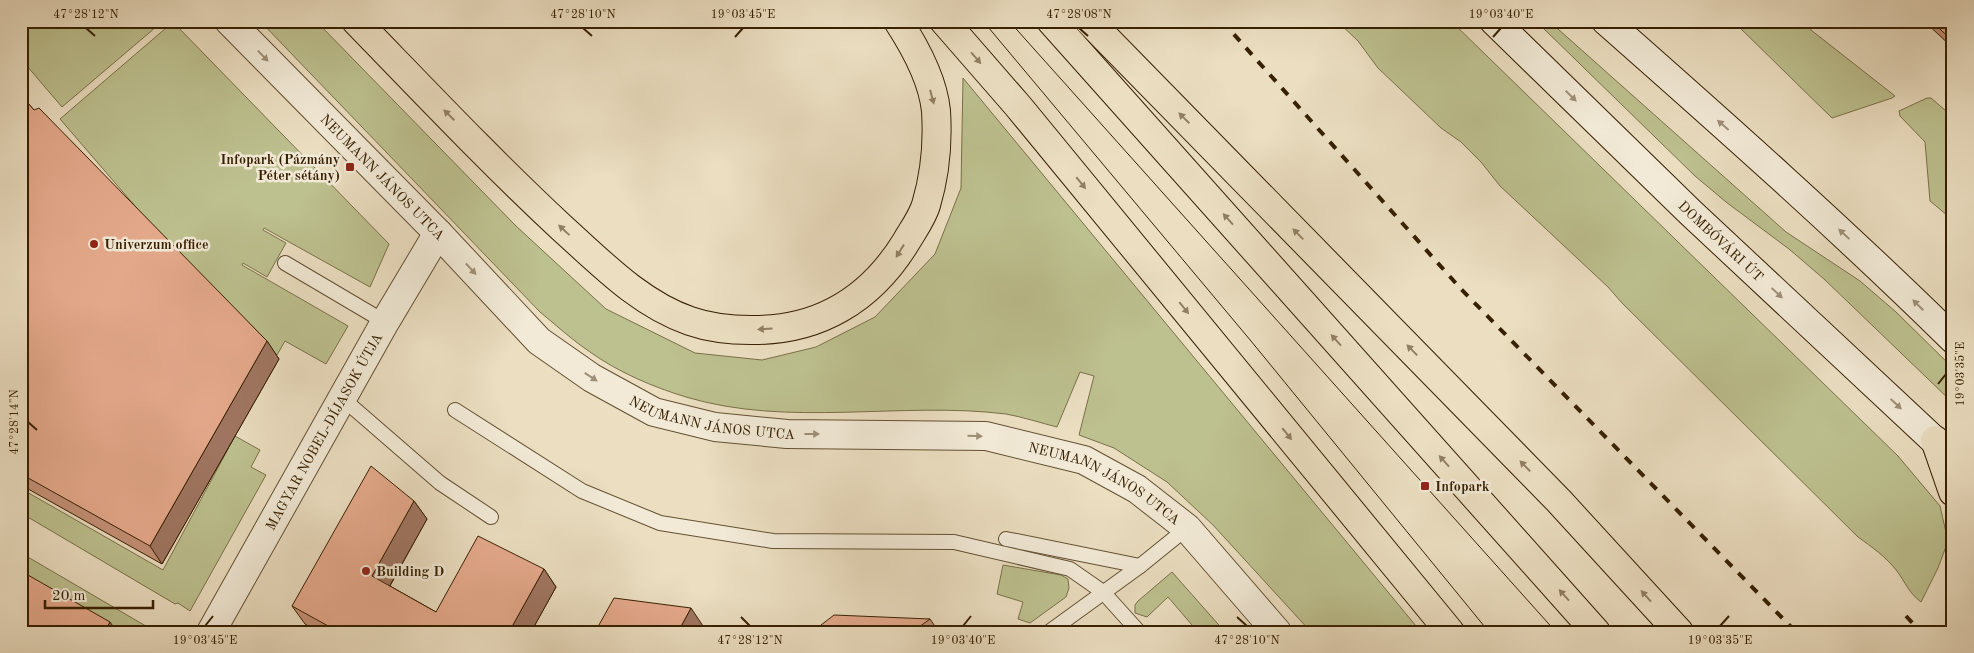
<svg xmlns="http://www.w3.org/2000/svg" width="1974" height="653" font-family="'Old Standard TT',serif">
  <rect width="100%" height="100%" fill="#ebdec1"/>
  <filter id="stains"><feTurbulence type="fractalNoise" baseFrequency=".004" numOctaves="4"/><feColorMatrix values="0 0 0 0 .2 0 0 0 0 .09 0 0 0 0 .02 0 0 0 .5 -.17"/></filter>
  <radialGradient id="worn" r=".72"><stop offset=".6" stop-color="#630" stop-opacity="0"/><stop offset="1" stop-color="#630" stop-opacity=".3"/></radialGradient>
  <g fill="#bdc08f" stroke="#7a7048">
    <polygon points="21,21 163,21 62,107 21,59"/>
    <path d="M260 21H316L516 226 606 309 695 353 762 360 816 347 875 317 935 254 961 188 963 78 1421 632H1311L1213 525 1167 482 1114 448 1079 435 1094 376 1080 372 1057 427C1041 423 1023 417 1006 414 900 401 789 428 686 397 653 387 618 372 590 352 572 340 556 325 540 312Z"/>
    <path d="M1337 21H1451L1898 456 1940 506 1948 541 1938 568 1921 602C1909 593 1905 582 1897 571 1886 557 1872 547 1858 537L1622 303 1608 287 1500 186 1481 162 1461 142 1441 128 1378 68 1358 41Z"/>
    <polygon points="1549,21 1786,232 1860,281 1896,312 1953,368 1953,403 1824,279 1789,249 1726,202 1695,176 1542,27"/>
    <polygon points="1738,21 1809,21 1809,26 1811,30 1895,96 1892,98 1832,118 1738,26"/>
    <polygon points="173,22 389,244 370,287 264,228 263,230 286,243 267,277 243,263 242,265 348,326 326,364 285,341 277,355 160,235 60,119"/>
    <polygon points="1927,98 1931,98 1953,117 1953,220 1930,201 1925,142 1900,116 1899,111"/>
    <polygon points="235,436 260,450 251,467 266,475 190,611 178,603 175,604 21,513 21,502 27,492 163,570"/>
    <polygon points="21,553 156,632 108,632 21,582"/>
    <polygon points="1003,565 1061,575 1068,579 1069,588 1066,597 1030,623 1018,619 1023,602 997,594"/>
    <polygon points="1172,572 1225,632 1198,632 1168,597 1147,617 1135,613 1135,605 1138,601"/>
  </g>
  <g fill="none" stroke-linecap="round" stroke-linejoin="round">
    <defs>
      <g id="service">
        <polyline points="285,263 385,322"/>
        <polyline points="342,398 440,483 491,517"/>
        <polyline points="455,410 582,491 660,523 773,541 954,542 1070,569 1103,592 1139,632"/>
        <polyline points="1006,539 1140,566"/>
        <polyline points="1049,632 1140,566 1187,528"/>
      </g>
      <g id="minor">
        <path id="s1" d="M229 21 438 233 539 341 592 378 654 412 715 427 787 434 986 436 1084 460 1137 489 1187 528 1277 632"/>
        <path id="s2" d="M211 632 385 322 438 233"/>
      </g>
      <g id="secondary">
        <path id="s3" d="M1494 21 1690 212 1951 456"/>
        <path d="M1606 21C1724 125 1841 229 1953 339"/>
      </g>
      <g id="primary">
        <path d="M356 21C424 91 491 162 562 228 601 263 640 304 690 321 710 328 731 330 751 330 819 331 871 299 906 242 913 230 922 218 926 205 935 175 938 142 936 111 933 80 915 47 898 21"/>
        <polyline points="944,21 1018,106 1450,632"/>
        <polyline points="1051,21 1596,632"/>
        <polyline points="1089,21 1559,501 1679,632"/>
        <polyline points="1935,440 1953,492"/>
      </g>
    </defs>
    <use href="#service" stroke="#645032" stroke-width="16"/>
    <use href="#minor" stroke="#645032" stroke-width="30"/>
    <use href="#secondary" stroke="#372002" stroke-width="30"/>
    <use href="#primary" stroke="#372002" stroke-width="30"/>
    <use href="#service" stroke="#f2ead7" stroke-width="14"/>
    <use href="#minor" stroke="#f2ead7" stroke-width="28"/>
    <use href="#secondary" stroke="#f2ead7" stroke-width="28"/>
    <use href="#primary" stroke="#ebdec1" stroke-width="28"/>
    <g stroke="#372002" stroke-width="1">
      <polyline points="983,21 1251,341 1489,632"/>
      <polyline points="1009,21 1556,632"/>
    </g>
    <g stroke="#372002" stroke-width="4" stroke-dasharray="9 9" stroke-linecap="butt">
      <polyline points="1222,21 1461,289 1796,632"/>
      <polyline points="1906,616 1921,632"/>
    </g>
  </g>
  <g fill="#c59178" stroke="#372002">
    <polygon points="1924,21 1953,21 1953,48"/>
    <polygon points="21,95 34,110 267,341 279,359 162,564 21,485"/>
    <polygon points="414,501 427,519 390,586 436,612 544,569 556,587 531,632 319,632 305,624 292,606"/>
    <polygon points="930,619 939,632 812,632"/>
  </g>
  <g fill="#a07662" stroke="#372002">
    <polygon points="267,341 279,359 162,564 150,546"/>
    <polygon points="414,501 427,519 385,594 372,576"/>
    <polygon points="544,569 556,587 531,632 509,632"/>
    <polygon points="691,608 703,626 700,632 678,632"/>
    <polygon points="110,622 117,632 104,632"/>
  </g>
  <g fill="#e5a98c" stroke="#372002">
    <polygon points="1931,21 1953,21 1953,41"/>
    <polygon points="21,95 34,110 39,108 267,341 150,546 21,474"/>
    <polygon points="371,466 414,501 372,576 436,612 478,536 544,569 509,632 339,632 292,606"/>
    <polygon points="21,571 110,622 104,632 21,632"/>
    <polygon points="614,598 691,608 678,632 595,632"/>
    <polygon points="834,615 930,619 912,632 812,632"/>
  </g>
  <defs><path id="oneway-solid" d="M-6-.8H1V-3.2L6.5 0L1 3.2V.8H-6Z" transform="scale(1.25)"/></defs>
  <g fill="#9e8f77">
    <use href="#oneway-solid" transform="translate(263 56) rotate(46)"/>
    <use href="#oneway-solid" transform="translate(1571 96) rotate(44)"/>
    <use href="#oneway-solid" transform="translate(1723 125) rotate(-139)"/>
    <use href="#oneway-solid" transform="translate(1844 234) rotate(-137)"/>
    <use href="#oneway-solid" transform="translate(471 269) rotate(47)"/>
    <use href="#oneway-solid" transform="translate(1777 293) rotate(43)"/>
    <use href="#oneway-solid" transform="translate(1918 305) rotate(-135)"/>
    <use href="#oneway-solid" transform="translate(591 377) rotate(33)"/>
    <use href="#oneway-solid" transform="translate(1896 404) rotate(43)"/>
    <use href="#oneway-solid" transform="translate(812 434)"/>
    <use href="#oneway-solid" transform="translate(975 436) rotate(1)"/>
  </g>
  <g fill="#917f62">
    <use href="#oneway-solid" transform="translate(976 58) rotate(49)"/>
    <use href="#oneway-solid" transform="translate(932 97) rotate(75)"/>
    <use href="#oneway-solid" transform="translate(449 115) rotate(-135)"/>
    <use href="#oneway-solid" transform="translate(1184 118) rotate(-135)"/>
    <use href="#oneway-solid" transform="translate(1081 183) rotate(51)"/>
    <use href="#oneway-solid" transform="translate(1228 219) rotate(-132)"/>
    <use href="#oneway-solid" transform="translate(564 230) rotate(-137)"/>
    <use href="#oneway-solid" transform="translate(1298 234) rotate(-134)"/>
    <use href="#oneway-solid" transform="translate(900 251) rotate(122)"/>
    <use href="#oneway-solid" transform="translate(1184 308) rotate(51)"/>
    <use href="#oneway-solid" transform="translate(765 329) rotate(176)"/>
    <use href="#oneway-solid" transform="translate(1336 340) rotate(-132)"/>
    <use href="#oneway-solid" transform="translate(1412 350) rotate(-134)"/>
    <use href="#oneway-solid" transform="translate(1287 434) rotate(51)"/>
    <use href="#oneway-solid" transform="translate(1444 461) rotate(-132)"/>
    <use href="#oneway-solid" transform="translate(1525 466) rotate(-134)"/>
    <use href="#oneway-solid" transform="translate(1564 595) rotate(-132)"/>
    <use href="#oneway-solid" transform="translate(1646 596) rotate(-132)"/>
  </g>
  <path fill="none" stroke="#372002" stroke-width="2" d="M86 28 95 36M583 28 592 36M1079 28 1088 36M735 37 743 28M1493 37 1501 28M1938 384 1946 374M28 422 37 430M741 617 750 626M1237 617 1247 626M205 626 213 616M963 626 971 616M1720 626 1729 616"/>
  <g fill="#8f2418" stroke="#f2ead7" stroke-width="2">
    <rect x="345" y="162" width="10" height="10" rx="2.5"/>
    <circle cx="94" cy="244" r="5"/>
    <rect x="1420" y="481" width="10" height="10" rx="2.5"/>
    <circle cx="366" cy="571" r="5"/>
  </g>
  <g text-anchor="middle" stroke-width="5" stroke-linejoin="round" paint-order="stroke">
    <g font-size="14" font-weight="bold" fill="#372002" stroke="#f2ead7" text-anchor="start">
      <text x="340" y="164" text-anchor="end">Infopark (Pázmány<tspan x="340" dy="16">Péter sétány)</tspan></text>
      <text x="104" y="249">Univerzum office</text>
      <text x="1435" y="491">Infopark</text>
      <text x="376" y="576">Building D</text>
    </g>
    <g font-size="14" fill="#372002" stroke="#f2ead7">
      <text dy="5" stroke="none"><textPath href="#s1" startOffset="219">NEUMANN JÁNOS UTCA</textPath></text>
      <text dy="5" stroke="none"><textPath href="#s3" startOffset="316">DOMBÓVÁRI ÚT</textPath></text>
      <text dy="5" stroke="none"><textPath href="#s1" startOffset="639">NEUMANN JÁNOS UTCA</textPath></text>
      <text dy="5" stroke="none"><textPath href="#s2" startOffset="230">MAGYAR NOBEL-DÍJASOK ÚTJA</textPath></text>
      <text dy="5" stroke="none"><textPath href="#s1" startOffset="1044">NEUMANN JÁNOS UTCA</textPath></text>
    </g>
  </g>
  <rect width="1974" height="653" fill="none" stroke="#ebdec1" stroke-width="55"/>
  <path d="M45 600v8h108v-8" fill="none" stroke="#372002" stroke-width="2.5"/>
  <text x="52" y="600" font-size="15" fill="#372002" stroke="#f2ead7" stroke-width="4" paint-order="stroke">20 m</text>
  <rect x="28" y="28" width="1918" height="598" fill="none" stroke="#372002" stroke-width="2"/>
  <g font-size="12" text-anchor="middle" fill="#372002">
    <text x="86" y="18">47°28'12"N</text>
    <text x="583" y="18">47°28'10"N</text>
    <text x="743" y="18">19°03'45"E</text>
    <text x="1079" y="18">47°28'08"N</text>
    <text x="1501" y="18">19°03'40"E</text>
    <text transform="translate(1960 374) rotate(-90)" y="4">19°03'35"E</text>
    <text transform="translate(14 422) rotate(-90)" y="4">47°28'14"N</text>
    <text x="205" y="644">19°03'45"E</text>
    <text x="750" y="644">47°28'12"N</text>
    <text x="963" y="644">19°03'40"E</text>
    <text x="1247" y="644">47°28'10"N</text>
    <text x="1720" y="644">19°03'35"E</text>
  </g>
  <rect width="100%" height="100%" filter="url(#stains)"/>
  <rect width="100%" height="100%" fill="url(#worn)"/>
</svg>
